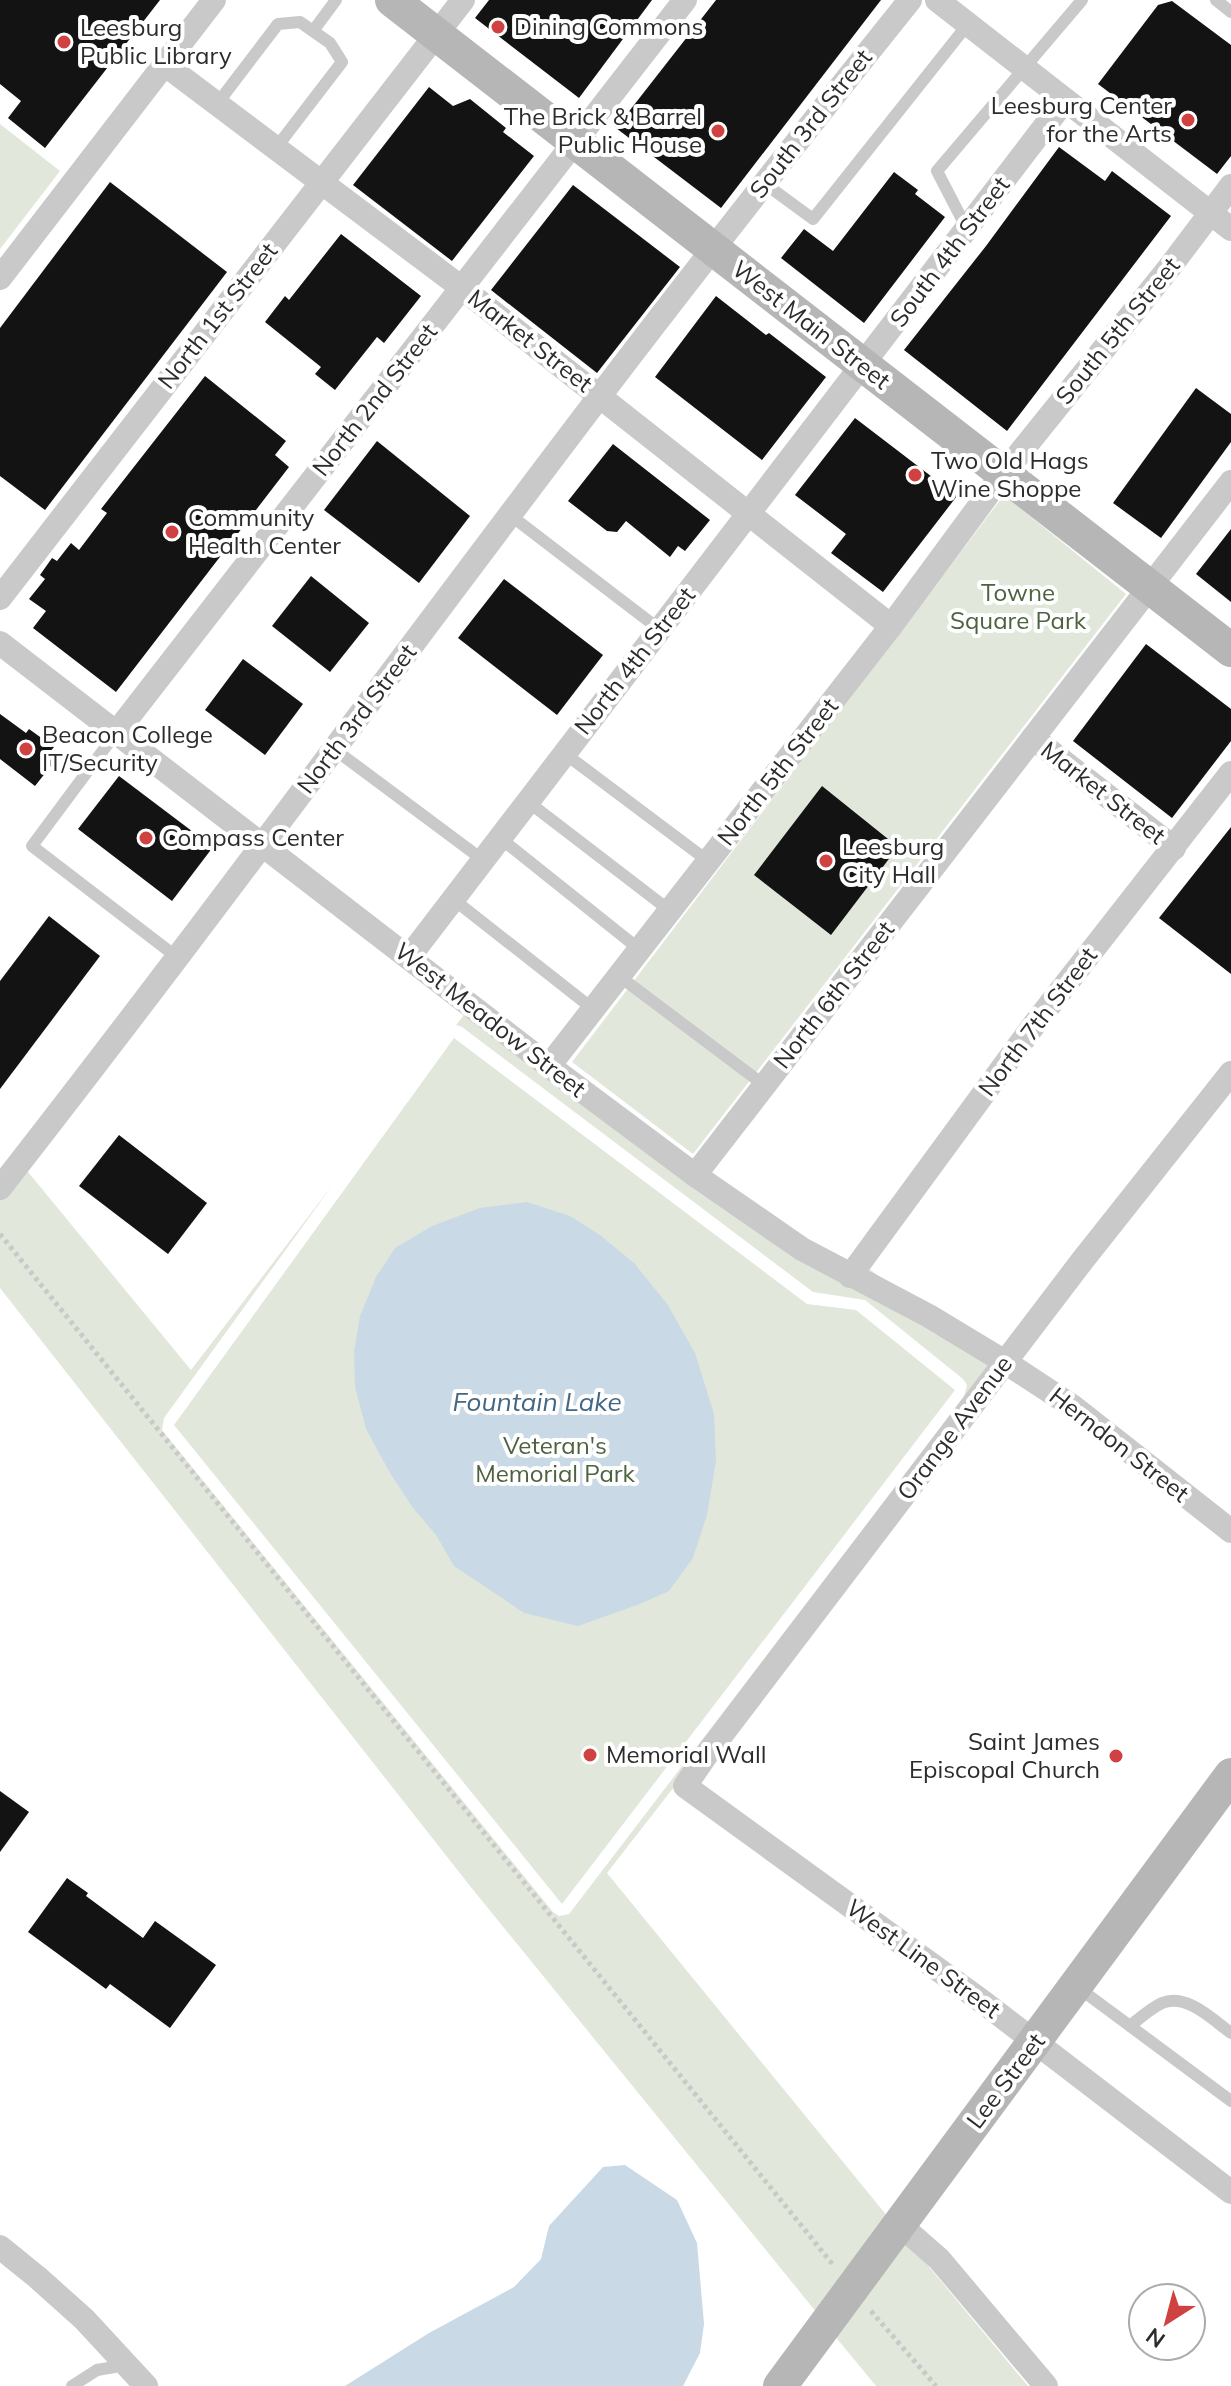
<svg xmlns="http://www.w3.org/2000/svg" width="1231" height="2386" font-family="Mulish,sans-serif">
  <rect width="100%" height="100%" fill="#fff"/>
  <g fill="#e1e8db">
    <polygon points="0,124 60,171 0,249"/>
    <polygon points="1004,495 1126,594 693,1154 572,1062"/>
    <polygon points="470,1007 819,1264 860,1262 1001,1367 607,1873 888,2217 817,2313 470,1886 0,1288 0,1186 19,1161 191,1370 334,1183 164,1418 162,1430 553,1912 559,1916 569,1914 964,1397 967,1385 963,1379 865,1300 813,1292 462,1027 456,1025"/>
    <polygon points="454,1038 807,1304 856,1310 955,1390 562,1904 174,1425"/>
    <polygon points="906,2239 1028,2386 876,2386 834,2335"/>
  </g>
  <g fill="#c9d9e6">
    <polygon points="527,1202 570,1216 600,1235 634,1263 668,1305 695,1353 714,1414 716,1461 707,1515 693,1558 669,1591 640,1604 578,1626 524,1613 454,1566 436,1535 413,1508 390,1473 366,1429 355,1387 354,1351 360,1316 376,1277 395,1248 432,1226 480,1208"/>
    <polygon points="625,2165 677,2200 697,2243 704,2324 700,2353 683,2386 345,2386 429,2333 514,2287 541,2259 549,2226 603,2167"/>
  </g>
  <g fill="#131313">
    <polygon points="0,0 160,0 45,148 8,118 21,101 0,84"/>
    <polygon points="489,0 652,0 579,98 475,18"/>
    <polygon points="716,0 881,0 721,208 616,128"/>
    <polygon points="1172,1 1231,45 1231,156 1217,174 1098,84 1158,5"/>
    <polygon points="429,87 453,106 470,99 506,128 503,132 534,156 452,261 353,185"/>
    <polygon points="1059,147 1105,181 1112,171 1171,216 1007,431 904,350 986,246"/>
    <polygon points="894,172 918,190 915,194 945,217 864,323 781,258 804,229 833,251"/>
    <polygon points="110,182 227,272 45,510 0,476 0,328"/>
    <polygon points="573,185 680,267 597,373 491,290"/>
    <polygon points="341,234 421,296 384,343 377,337 335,390 315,374 321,367 265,322 285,296 289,300"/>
    <polygon points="716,296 766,335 769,333 826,377 762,460 655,377"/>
    <polygon points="205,376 286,441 275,455 289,467 116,692 33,628 46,611 29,599 45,579 40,575 52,558 57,561 71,543 79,550 107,513 101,509"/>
    <polygon points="1196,388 1231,414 1231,442 1161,538 1113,503"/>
    <polygon points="855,418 957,496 883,592 831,553 846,534 795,495"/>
    <polygon points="377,441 470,516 419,583 324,510"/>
    <polygon points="613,444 710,520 685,551 678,546 670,557 626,521 617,532 607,531 568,501"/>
    <polygon points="1231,529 1231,602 1196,574"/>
    <polygon points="311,576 369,623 330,672 272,626"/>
    <polygon points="504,579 603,655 557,715 458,638"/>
    <polygon points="1146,644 1231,709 1231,741 1172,818 1073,741"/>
    <polygon points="243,659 303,704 265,755 205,710"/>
    <polygon points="0,714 26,733 29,729 54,747 50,752 58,757 35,786 0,759"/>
    <polygon points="119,776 213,847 172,901 78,829"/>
    <polygon points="822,786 898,847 831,935 754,875"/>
    <polygon points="1231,827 1231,974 1159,918"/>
    <polygon points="49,916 100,956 0,1089 0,981"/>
    <polygon points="119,1135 207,1203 168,1254 79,1186"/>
    <polygon points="0,1791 29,1812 0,1852"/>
    <polygon points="67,1878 88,1893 86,1896 143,1938 155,1921 216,1965 170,2028 110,1984 106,1989 28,1932"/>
  </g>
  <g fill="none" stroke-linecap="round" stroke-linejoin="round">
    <g stroke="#c9c9c9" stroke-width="5" stroke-dasharray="4 4" stroke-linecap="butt">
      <polyline points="0,1234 834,2266"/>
      <polyline points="871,2311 936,2386"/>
    </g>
    <g stroke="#c9c9c9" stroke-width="12">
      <polyline points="1216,0 1231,12"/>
      <polyline points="313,31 336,0"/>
      <polyline points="217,104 278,24 300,22 330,43 342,62 276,148"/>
      <polyline points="764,183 813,219 968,24"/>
      <polyline points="967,229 937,171 1082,0"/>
      <polyline points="510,515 659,629"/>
      <polyline points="116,733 32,846 178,958"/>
      <polyline points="334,749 483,860"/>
      <polyline points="564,753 708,861"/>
      <polyline points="527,801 669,910"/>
      <polyline points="500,838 639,949"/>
      <polyline points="453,899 593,1009"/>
      <polyline points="619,976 764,1085"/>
      <path d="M1076 1986 1130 2026C1140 2018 1151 2008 1162 2003 1187 1993 1213 2020 1231 2033"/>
      <polyline points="1130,2026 1231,2101"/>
      <polyline points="72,2386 97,2370 126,2365"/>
    </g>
    <g stroke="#c9c9c9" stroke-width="24">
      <polyline points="937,0 1231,229"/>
      <polyline points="164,64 462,288 891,626"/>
      <polyline points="0,278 214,0"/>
      <polyline points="0,598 463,0"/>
      <polyline points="0,643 549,1066 695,1175 802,1249 929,1316 1005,1362 1072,1406 1231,1531"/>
      <polyline points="116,733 685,0"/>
      <polyline points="1033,738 1174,848"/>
      <polyline points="409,957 1065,100"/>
      <polyline points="549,1066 891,626 1003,474 1169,268 1231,186"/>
      <polyline points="1231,1073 1082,1261 707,1754 685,1786 983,2002 1231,2192"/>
      <polyline points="695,1175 1231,482"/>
      <path d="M0 1188C204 927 399 660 599 397 701 263 805 131 910 0"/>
      <polyline points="850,1276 1034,1025 1231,773"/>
      <polyline points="899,2224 939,2259 1046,2386"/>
      <polyline points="0,2247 37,2277 84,2319 146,2386"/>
    </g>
    <g stroke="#b6b6b6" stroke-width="34">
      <polyline points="392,0 1231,650"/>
      <polyline points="780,2386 1231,1775"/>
    </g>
  </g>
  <g fill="#d04242" stroke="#fff" stroke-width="3">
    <circle cx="498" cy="27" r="8"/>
    <circle cx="64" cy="42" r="8"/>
    <circle cx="1188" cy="120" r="8"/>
    <circle cx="718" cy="131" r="8"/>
    <circle cx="915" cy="475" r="8"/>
    <circle cx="172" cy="532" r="8"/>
    <circle cx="26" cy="749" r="8"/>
    <circle cx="146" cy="838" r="8"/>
    <circle cx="826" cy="861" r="8"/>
    <circle cx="590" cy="1755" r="8"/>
    <circle cx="1116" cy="1756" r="8"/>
  </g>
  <g text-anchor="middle" stroke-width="8" stroke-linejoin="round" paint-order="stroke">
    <g font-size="24" fill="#2c2c2c" stroke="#fff" text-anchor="start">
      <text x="514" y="35">Dining Commons</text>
      <text x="80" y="36">Leesburg<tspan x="80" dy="28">Public Library</tspan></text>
      <text x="1172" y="114" text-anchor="end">Leesburg Center<tspan x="1172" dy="28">for the Arts</tspan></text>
      <text x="702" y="125" text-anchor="end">The Brick &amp; Barrel<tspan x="702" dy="28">Public House</tspan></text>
      <text x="931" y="469">Two Old Hags<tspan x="931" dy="28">Wine Shoppe</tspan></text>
      <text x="188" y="526">Community<tspan x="188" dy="28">Health Center</tspan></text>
      <text x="42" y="743">Beacon College<tspan x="42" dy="28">IT/Security</tspan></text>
      <text x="162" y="846">Compass Center</text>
      <text x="842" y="855">Leesburg<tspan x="842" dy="28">City Hall</tspan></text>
      <text x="1100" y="1750" text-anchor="end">Saint James<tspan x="1100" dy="28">Episcopal Church</tspan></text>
      <text x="606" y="1763">Memorial Wall</text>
    </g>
    <g font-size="24" fill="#2c2c2c" stroke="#fff">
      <text transform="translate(811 124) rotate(-52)" y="8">South 3rd Street</text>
      <text transform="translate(950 252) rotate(-53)" y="8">South 4th Street</text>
      <text transform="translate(218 316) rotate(-52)" y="8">North 1st Street</text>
      <text transform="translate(811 325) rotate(38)" y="8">West Main Street</text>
      <text transform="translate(1118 331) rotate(-51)" y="8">South 5th Street</text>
      <text transform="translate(530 341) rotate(38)" y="8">Market Street</text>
      <text transform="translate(375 400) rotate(-52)" y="8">North 2nd Street</text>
      <text transform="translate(635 661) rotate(-52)" y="8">North 4th Street</text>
      <text transform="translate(357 719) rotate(-53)" y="8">North 3rd Street</text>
      <text transform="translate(778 772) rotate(-52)" y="8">North 5th Street</text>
      <text transform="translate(1103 793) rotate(38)" y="8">Market Street</text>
      <text transform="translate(834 995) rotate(-52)" y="8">North 6th Street</text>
      <text transform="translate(490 1020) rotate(38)" y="8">West Meadow Street</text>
      <text transform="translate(1038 1022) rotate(-53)" y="8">North 7th Street</text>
      <text transform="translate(955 1428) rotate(-53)" y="8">Orange Avenue</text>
      <text transform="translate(1119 1445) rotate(38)" y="8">Herndon Street</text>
      <text transform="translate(923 1959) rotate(36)" y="8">West Line Street</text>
      <text transform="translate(1006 2081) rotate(-53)" y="8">Lee Street</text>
    </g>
    <g font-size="24" fill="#4d623f" stroke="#fff">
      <text x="1018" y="601">Towne<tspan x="1018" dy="28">Square Park</tspan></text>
      <text x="555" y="1454">Veteran's<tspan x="555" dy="28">Memorial Park</tspan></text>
    </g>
    <g font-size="26" font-style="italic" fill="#446784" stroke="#fff">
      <text x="537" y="1411">Fountain Lake</text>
    </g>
  </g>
  <g transform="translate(1167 2322) rotate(216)"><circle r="38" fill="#ffffff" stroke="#ababab" stroke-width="2"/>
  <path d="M0-6L14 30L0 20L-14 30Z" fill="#d04242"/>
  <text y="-12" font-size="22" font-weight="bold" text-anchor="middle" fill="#2c2c2c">N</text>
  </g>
</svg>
